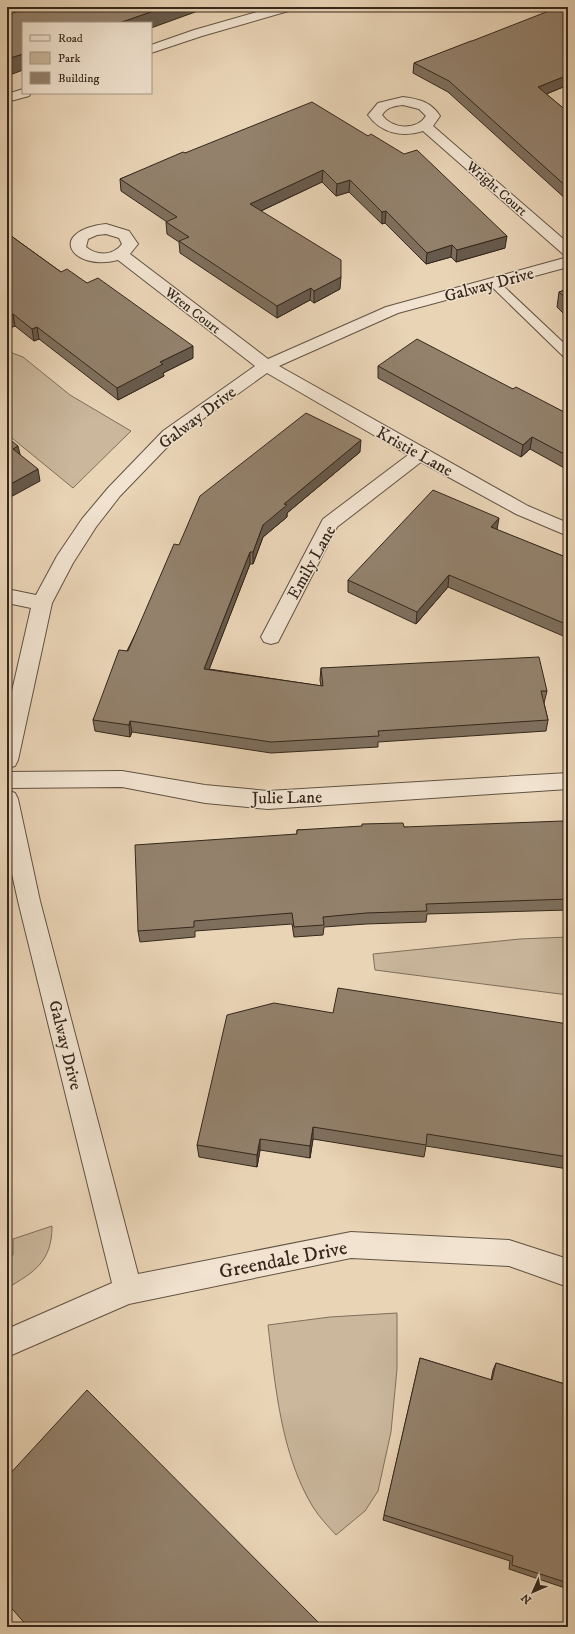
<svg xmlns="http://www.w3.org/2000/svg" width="575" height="1634" font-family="'IM FELL DW Pica',serif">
  <rect width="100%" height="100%" fill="#e9d4b6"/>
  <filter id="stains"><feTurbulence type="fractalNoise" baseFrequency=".005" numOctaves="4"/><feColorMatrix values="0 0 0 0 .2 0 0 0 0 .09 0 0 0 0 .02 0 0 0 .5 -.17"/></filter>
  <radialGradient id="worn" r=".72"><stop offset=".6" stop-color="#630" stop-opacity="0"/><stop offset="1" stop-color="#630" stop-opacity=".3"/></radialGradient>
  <g fill="#cab79c" stroke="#806f5c">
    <polygon points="7,351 23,357 70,395 131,431 73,488 7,434"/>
    <polygon points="568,937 568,995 375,970 373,954 520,939"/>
    <path d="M52 1226C52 1261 35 1272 7 1288V1256L13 1255V1239Z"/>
    <path d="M397 1313V1369L391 1432 378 1491 365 1511 336 1535C328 1526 319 1517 313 1507 281 1455 275 1384 268 1325L330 1317Z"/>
  </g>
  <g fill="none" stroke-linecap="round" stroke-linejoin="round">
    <defs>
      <polygon id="lane" points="494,280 498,281 568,347 568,358 564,357 490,285 488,283 490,281"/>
      <g id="street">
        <polygon points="274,7 294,7 292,10 202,36 151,53 151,45 194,30"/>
        <polygon points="23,89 23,93 31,93 29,96 7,102 7,94"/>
        <path d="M403 97C419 99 431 102 440 116L433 126 568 243V256L563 254 423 131C402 138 381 133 368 115L378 103ZM403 105 419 109 426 116C416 131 392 129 382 115 387 107 394 106 403 105Z"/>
        <path d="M106 224 129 231 138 244 130 254 268 359 386 307 568 257V267L398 313 279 366 528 506 568 523V536L516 514 421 462 337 527 278 642 271 644 264 642 261 637 323 519 408 455 267 373 175 439 120 496 96 527 73 563 52 603 18 760 15 766 7 768V713L31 608 7 603V589L36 595 57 556 82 519 108 488 163 431 255 366 118 260C71 272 46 231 106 224ZM106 234 119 238 122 244C113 256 97 256 86 247L88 239 97 235Z"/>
        <polygon points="122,771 205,785 268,791 568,773 568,789 268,809 205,803 122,787 7,788 7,772"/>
        <polygon points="7,790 15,793 18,799 40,901 138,1274 351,1232 509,1240 568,1259 568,1287 509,1266 351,1258 129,1304 7,1357 7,1329 112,1283 18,901 7,851"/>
      </g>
    </defs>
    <use href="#lane" stroke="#625242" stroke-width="2"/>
    <use href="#street" stroke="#625242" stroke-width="2"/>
    <use href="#lane" fill="#f1e3d0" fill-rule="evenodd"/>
    <use href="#street" fill="#f1e3d0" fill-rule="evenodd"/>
  </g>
  <g fill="#7e6f5d" stroke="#35271b">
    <polygon points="568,7 568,85 546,94 568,112 568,201 448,92 413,73 414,63"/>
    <polygon points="368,136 505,248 456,262 451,257 426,264 385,223 382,224 349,192 336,196 322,182 261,211 340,289 314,303 310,300 277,318 180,253 179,242 167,234 166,222 167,222 121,191 120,179 185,153"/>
    <polygon points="7,233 61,272 87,283 193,358 163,373 164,376 118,400 39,339 34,341 15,326 7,329"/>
    <polygon points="568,289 568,318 557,307 559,292"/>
    <polygon points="378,366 513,389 568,414 568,470 530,449 521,457 378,378"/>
    <polygon points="360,452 287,513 287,517 263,537 253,564 250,564 209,669 321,686 320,680 321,668 547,691 544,703 548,720 546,731 378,742 378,747 271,753 132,732 130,737 95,731 93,720 179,545"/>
    <polygon points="497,530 568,558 568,638 448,587 416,624 348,592 348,580"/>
    <polygon points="404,827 568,844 568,910 427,914 426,922 366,924 324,927 323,935 294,937 292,924 195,931 195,937 140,942 138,931 297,834 297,830"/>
    <polygon points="333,1013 568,1024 568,1169 426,1146 424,1157 313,1139 310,1158 260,1150 257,1167 199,1157 197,1145"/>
    <polygon points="420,1358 491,1380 493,1370 496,1363 568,1385 568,1589 509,1569 510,1561 383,1520"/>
  </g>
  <g fill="#675a4c" stroke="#35271b">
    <polygon points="165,7 209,7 151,28 151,23 119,23"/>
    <polygon points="23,54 23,70 7,76 7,59"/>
    <polygon points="568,75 568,85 537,98 538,87"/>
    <polygon points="323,170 322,182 250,216 250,204"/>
    <polygon points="350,180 349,192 336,196 337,184"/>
    <polygon points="386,211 385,223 382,224 382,212"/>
    <polygon points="507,236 505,248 456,262 457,250"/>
    <polygon points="452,245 451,257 426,264 427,253"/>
    <polygon points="341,277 340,289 314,303 314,291"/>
    <polygon points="311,288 310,300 277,318 277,306"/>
    <polygon points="13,314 15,326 7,329 7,316"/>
    <polygon points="37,327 39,339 34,341 32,329"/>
    <polygon points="193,346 193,358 163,373 164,376 118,400 117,388 160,362"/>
    <polygon points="532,437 530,449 521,457 523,445"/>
    <polygon points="361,440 360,452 287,513 287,517 263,537 253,564 253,552 263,525 284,504"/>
    <polygon points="18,446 21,458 13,449"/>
    <polygon points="38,469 40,481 7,499 7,486"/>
    <polygon points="499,518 497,530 491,527"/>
    <polygon points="250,552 250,564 205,680 204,669"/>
    <polygon points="449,575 448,587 416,624 417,612"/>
    <polygon points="130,721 132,732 130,737 129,725"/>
    <polygon points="313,1127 313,1139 310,1158 310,1146"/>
    <polygon points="260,1139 260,1150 257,1167 257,1155"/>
  </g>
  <g fill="#93816c" stroke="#35271b">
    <polygon points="31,7 165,7 119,23 23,23 23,54 7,59 7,15"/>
    <polygon points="559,7 568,7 568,75 538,87 568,112 568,188 449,81 414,63 471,41 472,41"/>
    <polygon points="312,102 368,136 371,134 404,154 417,150 507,236 457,250 452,245 427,253 386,211 382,212 350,180 337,184 323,170 250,204 341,260 341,277 314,291 311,288 277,306 179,241 189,237 166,222 177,217 120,179 183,152 185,153"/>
    <polygon points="7,233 61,272 67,269 87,283 98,278 193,346 160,362 163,364 117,388 37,327 32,329 13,314 7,316"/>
    <polygon points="568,289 568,300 559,292"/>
    <polygon points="417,339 513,389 516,387 568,414 568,456 532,437 523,445 378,366"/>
    <polygon points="306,413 361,440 284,504 287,505 263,525 253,552 250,552 204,669 323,686 321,668 539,657 547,691 541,691 548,720 378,731 379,736 271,742 130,721 129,725 93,720 119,650 128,651 174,544 179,545 200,496"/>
    <polygon points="7,437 18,446 13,449 38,469 7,486"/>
    <polygon points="433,490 499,518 491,527 568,558 568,625 449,575 417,612 348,580"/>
    <polygon points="563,821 568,844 568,899 426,904 427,911 366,913 323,917 324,925 294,927 292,913 194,921 194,927 138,931 135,845 297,834 297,830 362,826 362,824 403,823 404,827"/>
    <polygon points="338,988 568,1024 568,1157 427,1134 426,1145 313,1127 310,1146 260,1139 257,1155 197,1145 227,1015 274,1003 333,1013"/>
    <polygon points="420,1358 492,1380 496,1363 568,1385 568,1583 512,1565 513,1556 384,1515"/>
    <polygon points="87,1390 323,1627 28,1627 7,1603 7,1477"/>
  </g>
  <g text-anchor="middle" stroke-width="3" stroke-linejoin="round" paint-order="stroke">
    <g font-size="14" fill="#35271b" stroke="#f1e3d0">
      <text transform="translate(497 188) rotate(41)" y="5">Wright Court</text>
      <text transform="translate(193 310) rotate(38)" y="5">Wren Court</text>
    </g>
    <g font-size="17" fill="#35271b" stroke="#f1e3d0">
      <text transform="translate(489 284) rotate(-15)" y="6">Galway Drive</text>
      <text transform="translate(197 417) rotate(-37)" y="6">Galway Drive</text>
      <text transform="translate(415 451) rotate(29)" y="6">Kristie Lane</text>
      <text transform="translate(311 562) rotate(-61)" y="6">Emily Lane</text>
      <text transform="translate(287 797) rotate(-1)" y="6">Julie Lane</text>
      <text transform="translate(66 1045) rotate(76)" y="6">Galway Drive</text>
    </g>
    <g font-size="20" fill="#35271b" stroke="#f1e3d0">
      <text transform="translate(283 1259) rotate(-11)" y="7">Greendale Drive</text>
    </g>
  </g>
  <rect width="575" height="1634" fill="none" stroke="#e9d4b6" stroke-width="24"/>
  <rect x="8" y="8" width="559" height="1618" fill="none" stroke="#35271b" stroke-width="2"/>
  <rect x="12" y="12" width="551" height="1610" fill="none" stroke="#35271b"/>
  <rect x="22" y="22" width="130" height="72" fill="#f1e3d0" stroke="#a69888"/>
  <rect x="30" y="35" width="20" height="6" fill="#f1e3d0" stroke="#a69888"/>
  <text x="58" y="42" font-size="12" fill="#35271b">Road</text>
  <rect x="30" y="52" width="20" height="12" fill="#cab79c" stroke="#a69888"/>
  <text x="58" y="62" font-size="12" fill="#35271b">Park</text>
  <rect x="30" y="72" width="20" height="12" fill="#93816c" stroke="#a69888"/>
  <text x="58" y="82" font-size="12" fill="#35271b">Building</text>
  <g transform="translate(533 1592) rotate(225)" stroke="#f1e3d0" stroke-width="3" paint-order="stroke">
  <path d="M0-3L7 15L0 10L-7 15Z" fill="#35271b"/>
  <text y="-6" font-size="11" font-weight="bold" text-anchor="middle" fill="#35271b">N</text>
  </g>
  <rect width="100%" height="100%" filter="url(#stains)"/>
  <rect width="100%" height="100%" fill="url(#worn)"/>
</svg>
